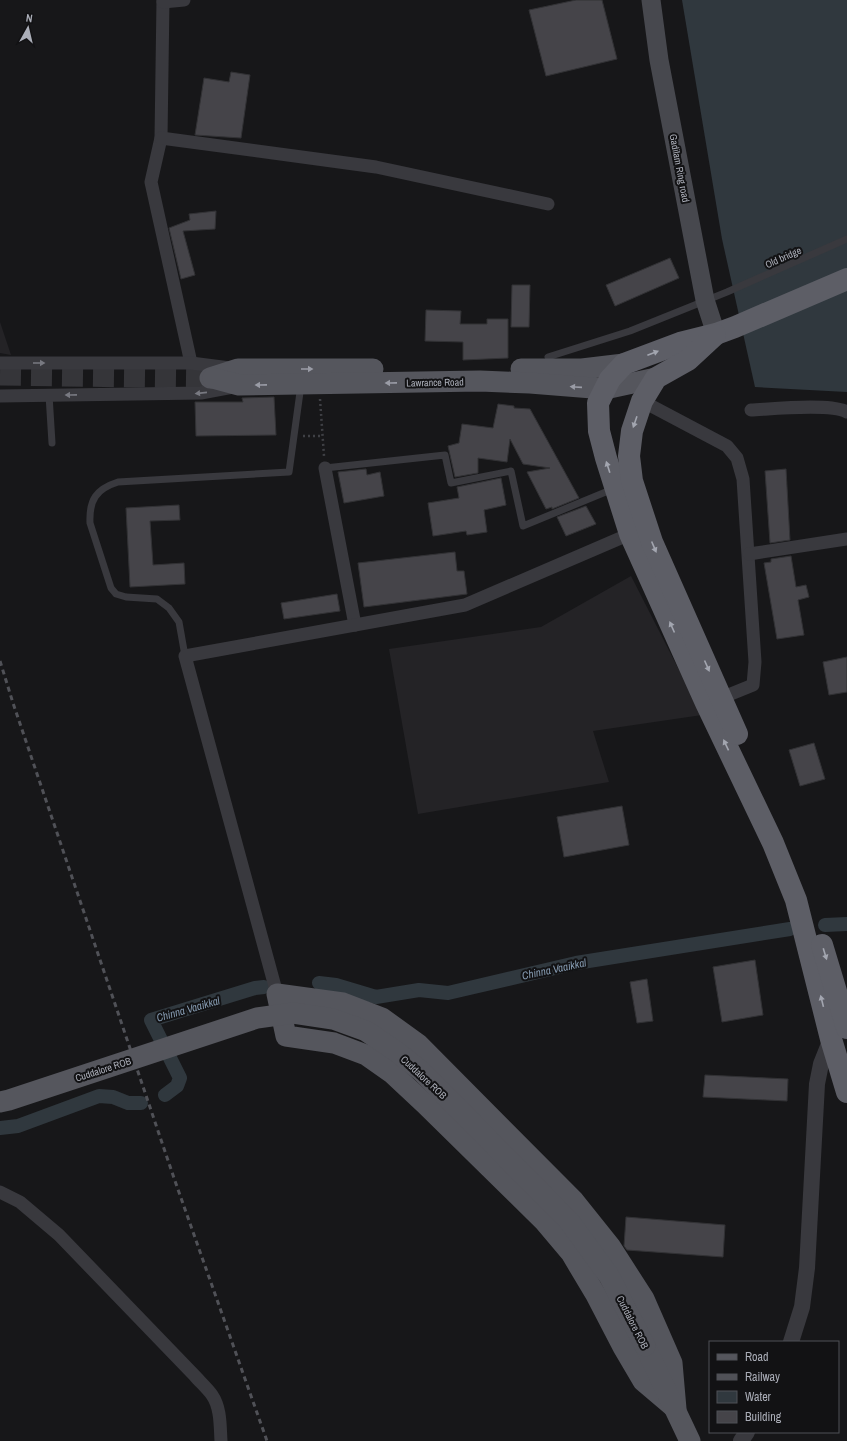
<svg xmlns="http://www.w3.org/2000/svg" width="847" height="1441" font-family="'Archivo Narrow',sans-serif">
  <rect width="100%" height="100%" fill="#171719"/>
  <g fill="#242326">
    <polygon points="0,322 11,355 0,353"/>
    <polygon points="631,576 702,715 593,731 609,782 418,814 389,649 541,627"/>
  </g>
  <polygon fill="#30383e" points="682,0 847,0 847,392 755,387 722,239"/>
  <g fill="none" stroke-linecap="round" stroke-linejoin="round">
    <g stroke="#30383e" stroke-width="14">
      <polyline points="825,925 847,924"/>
      <polyline points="319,983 336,985 376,997 419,990 448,993 576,963 790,929"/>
      <polyline points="165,1095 177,1086 180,1078 151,1020 255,988 264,987"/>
      <polyline points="0,1128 18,1126 99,1096 113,1097 128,1103 141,1103"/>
    </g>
  </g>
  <g fill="#454449" stroke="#323235">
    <polygon points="576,0 602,0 617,59 546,76 529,10"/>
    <polygon points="231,72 250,75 241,138 195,135 204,78 229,82"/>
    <polygon points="216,211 215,229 183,231 195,275 181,279 169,228 190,220 189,214"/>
    <polygon points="670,258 679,278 615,306 606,285"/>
    <polygon points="512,285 530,285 529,327 511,327"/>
    <polygon points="426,310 461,311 460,324 487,324 487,319 508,319 508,358 463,360 463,342 425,341"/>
    <polygon points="274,397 276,435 196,436 195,402 243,402 242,398"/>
    <polygon points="498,404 514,406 514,408 530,409 579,498 552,509 552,507 546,509 527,472 550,468 523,464 510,439 507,462 478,458 478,473 455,477 448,446 459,443 462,424 493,428"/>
    <polygon points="366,469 367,475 380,472 384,496 344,503 338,472"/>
    <polygon points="786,469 790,540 770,543 765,471"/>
    <polygon points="501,478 506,505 484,510 487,532 467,535 466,531 433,536 428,503 459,498 457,487"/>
    <polygon points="179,505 180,520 150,521 153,565 184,563 185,584 130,587 126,508"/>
    <polygon points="586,506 596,524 566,536 557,517"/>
    <polygon points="455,552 457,571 464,571 467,594 364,607 358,563"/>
    <polygon points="791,556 796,587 806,585 809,597 798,600 804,635 777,639 764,563 771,562 771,559"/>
    <polygon points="337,594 340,611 284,619 281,603"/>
    <polygon points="847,657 847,692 829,695 823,662"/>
    <polygon points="814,743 825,779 800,786 789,750"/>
    <polygon points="622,806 629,845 564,857 557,817"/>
    <polygon points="755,960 763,1015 722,1022 713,967"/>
    <polygon points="647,979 653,1021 637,1023 630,982"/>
    <polygon points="705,1075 788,1079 787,1101 703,1097"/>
    <polygon points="626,1217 725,1225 723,1257 627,1250 624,1246"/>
  </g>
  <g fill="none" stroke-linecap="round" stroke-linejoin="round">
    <polyline stroke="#353539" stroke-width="21" stroke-dasharray="21 10" stroke-linecap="butt" points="0,375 206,378"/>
    <g stroke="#3f4045" stroke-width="2.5" stroke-dasharray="2 3" stroke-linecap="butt">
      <polyline points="320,399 324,456"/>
      <polyline points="303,436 323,436"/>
    </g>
    <g stroke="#39393e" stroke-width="7">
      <polyline points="548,357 630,331 727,292 847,239"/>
      <polyline points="49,395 52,443"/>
      <polyline points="325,468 445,455 451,483 511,471 523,526 613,489"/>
      <path d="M185 656 179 622 169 608 157 599 126 597 116 594 111 588 90 523C89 500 96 489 118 482L289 472 301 385"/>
    </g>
    <g stroke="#39393e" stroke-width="13">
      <polyline points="163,0 161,138 151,182 191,363"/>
      <polyline points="163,2 184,0"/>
      <polyline points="161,138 376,167 548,204"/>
      <polyline points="0,363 191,363 230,368"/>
      <polyline points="0,396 201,393 233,387"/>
      <polyline points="642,401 727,446 737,458 743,479 755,662 753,685 721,698"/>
      <path d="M751 410C772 409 831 403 847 412"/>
      <polyline points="325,468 355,625"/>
      <polyline points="749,554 847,539"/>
      <polyline points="277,994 185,656 465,605 630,534"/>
      <path d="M0 1192 20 1202 59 1235 195 1376C200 1382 207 1388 212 1395 221 1408 220 1426 221 1441"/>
    </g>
    <g stroke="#39393e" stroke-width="16">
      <polyline points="791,1342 802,1307 807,1268 817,1084 821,1064 831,1039"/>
      <polyline points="741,1441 747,1432"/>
    </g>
    <polyline stroke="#47484e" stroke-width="19" points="651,0 659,60 705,300 716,334"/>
    <g stroke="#55565d" stroke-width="21">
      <polyline points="521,369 582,369 624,364"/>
      <polyline points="210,378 238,369 373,369"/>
      <polyline points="213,378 239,385 480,381 530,383 605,389 656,378"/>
      <polygon points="277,994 343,1003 382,1018 418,1044 574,1201 610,1246 644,1299 672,1363 676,1409 643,1381 623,1347 596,1295 571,1253 544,1221 424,1103 393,1074 366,1055 334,1043 286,1036"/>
      <polyline points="645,1346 690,1441"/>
    </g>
    <g stroke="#5d5e66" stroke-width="22">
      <polyline points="847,279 735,327 716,334 680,343 624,364 610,379 598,403 599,431 606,458 630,534 706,703 773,843 796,900 831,1039 847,1092"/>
      <polyline points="715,335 688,360 656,378 642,401 632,431 629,456 632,481 652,542 737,734"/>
      <polyline points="822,945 847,1028"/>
    </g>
    <polyline stroke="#505157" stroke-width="3" stroke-dasharray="5 4" stroke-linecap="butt" points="0,661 13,703 175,1181 267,1441"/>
    <polyline stroke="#55565d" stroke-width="21" points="0,1102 9,1100 257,1018 293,1013 333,1019 366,1031 397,1052 421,1071 569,1221 609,1276 645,1346"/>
  </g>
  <defs><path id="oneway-solid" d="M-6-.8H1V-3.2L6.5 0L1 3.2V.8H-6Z"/></defs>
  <g fill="#a3a6b0">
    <use href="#oneway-solid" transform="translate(653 353) rotate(-21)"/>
    <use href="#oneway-solid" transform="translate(635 422) rotate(109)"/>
    <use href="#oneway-solid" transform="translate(608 467) rotate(-108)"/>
    <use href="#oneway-solid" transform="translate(654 547) rotate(67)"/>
    <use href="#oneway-solid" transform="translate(672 627) rotate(-114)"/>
    <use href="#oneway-solid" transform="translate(707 666) rotate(66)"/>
    <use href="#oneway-solid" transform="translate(726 745) rotate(-115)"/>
    <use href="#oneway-solid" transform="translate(825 954) rotate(73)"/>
    <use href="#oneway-solid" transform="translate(822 1001) rotate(-104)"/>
  </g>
  <g fill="#787981">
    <use href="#oneway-solid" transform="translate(39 363)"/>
    <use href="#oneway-solid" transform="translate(201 393) rotate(174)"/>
    <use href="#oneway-solid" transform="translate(71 395) rotate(179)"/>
  </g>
  <g fill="#9a9ca6">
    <use href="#oneway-solid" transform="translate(307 369)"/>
    <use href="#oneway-solid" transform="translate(391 383) rotate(179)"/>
    <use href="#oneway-solid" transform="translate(261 385) rotate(179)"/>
    <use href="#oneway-solid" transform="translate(576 387) rotate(-176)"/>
  </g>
  <g text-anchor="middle" stroke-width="4" stroke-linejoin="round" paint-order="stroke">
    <g font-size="10" fill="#abaeb8" stroke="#121214">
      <text transform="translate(680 168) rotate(79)" y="4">Gadilam Ring road</text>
      <text transform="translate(783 257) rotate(-24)" y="4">Old bridge</text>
      <text transform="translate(435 382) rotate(-1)" y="4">Lawrance Road</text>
      <text transform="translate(103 1069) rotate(-18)" y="4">Cuddalore ROB</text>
      <text transform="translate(424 1077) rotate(43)" y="4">Cuddalore ROB</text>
      <text transform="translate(633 1322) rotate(63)" y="4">Cuddalore ROB</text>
    </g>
    <g font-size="11" font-style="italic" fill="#859ab0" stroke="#121214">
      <text transform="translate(554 969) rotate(-12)" y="4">Chinna Vaaikkal</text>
      <text transform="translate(188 1009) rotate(-16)" y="4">Chinna Vaaikkal</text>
    </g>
  </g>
  <rect x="709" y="1341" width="130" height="92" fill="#121214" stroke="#4f5056"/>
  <rect x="717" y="1354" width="20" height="6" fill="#55565d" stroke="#4f5056"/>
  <text x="745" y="1361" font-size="12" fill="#abaeb8">Road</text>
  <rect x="717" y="1374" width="20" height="6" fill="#505157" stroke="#4f5056"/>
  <text x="745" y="1381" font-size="12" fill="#abaeb8">Railway</text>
  <rect x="717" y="1391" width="20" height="12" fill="#30383e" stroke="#4f5056"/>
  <text x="745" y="1401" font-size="12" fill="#abaeb8">Water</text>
  <rect x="717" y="1411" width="20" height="12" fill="#454449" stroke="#4f5056"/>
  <text x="745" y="1421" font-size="12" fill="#abaeb8">Building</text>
  <g transform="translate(28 28) rotate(8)" stroke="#121214" stroke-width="3" paint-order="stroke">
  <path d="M0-3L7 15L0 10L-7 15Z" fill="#abaeb8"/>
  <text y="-6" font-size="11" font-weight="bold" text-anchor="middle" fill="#abaeb8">N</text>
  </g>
</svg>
